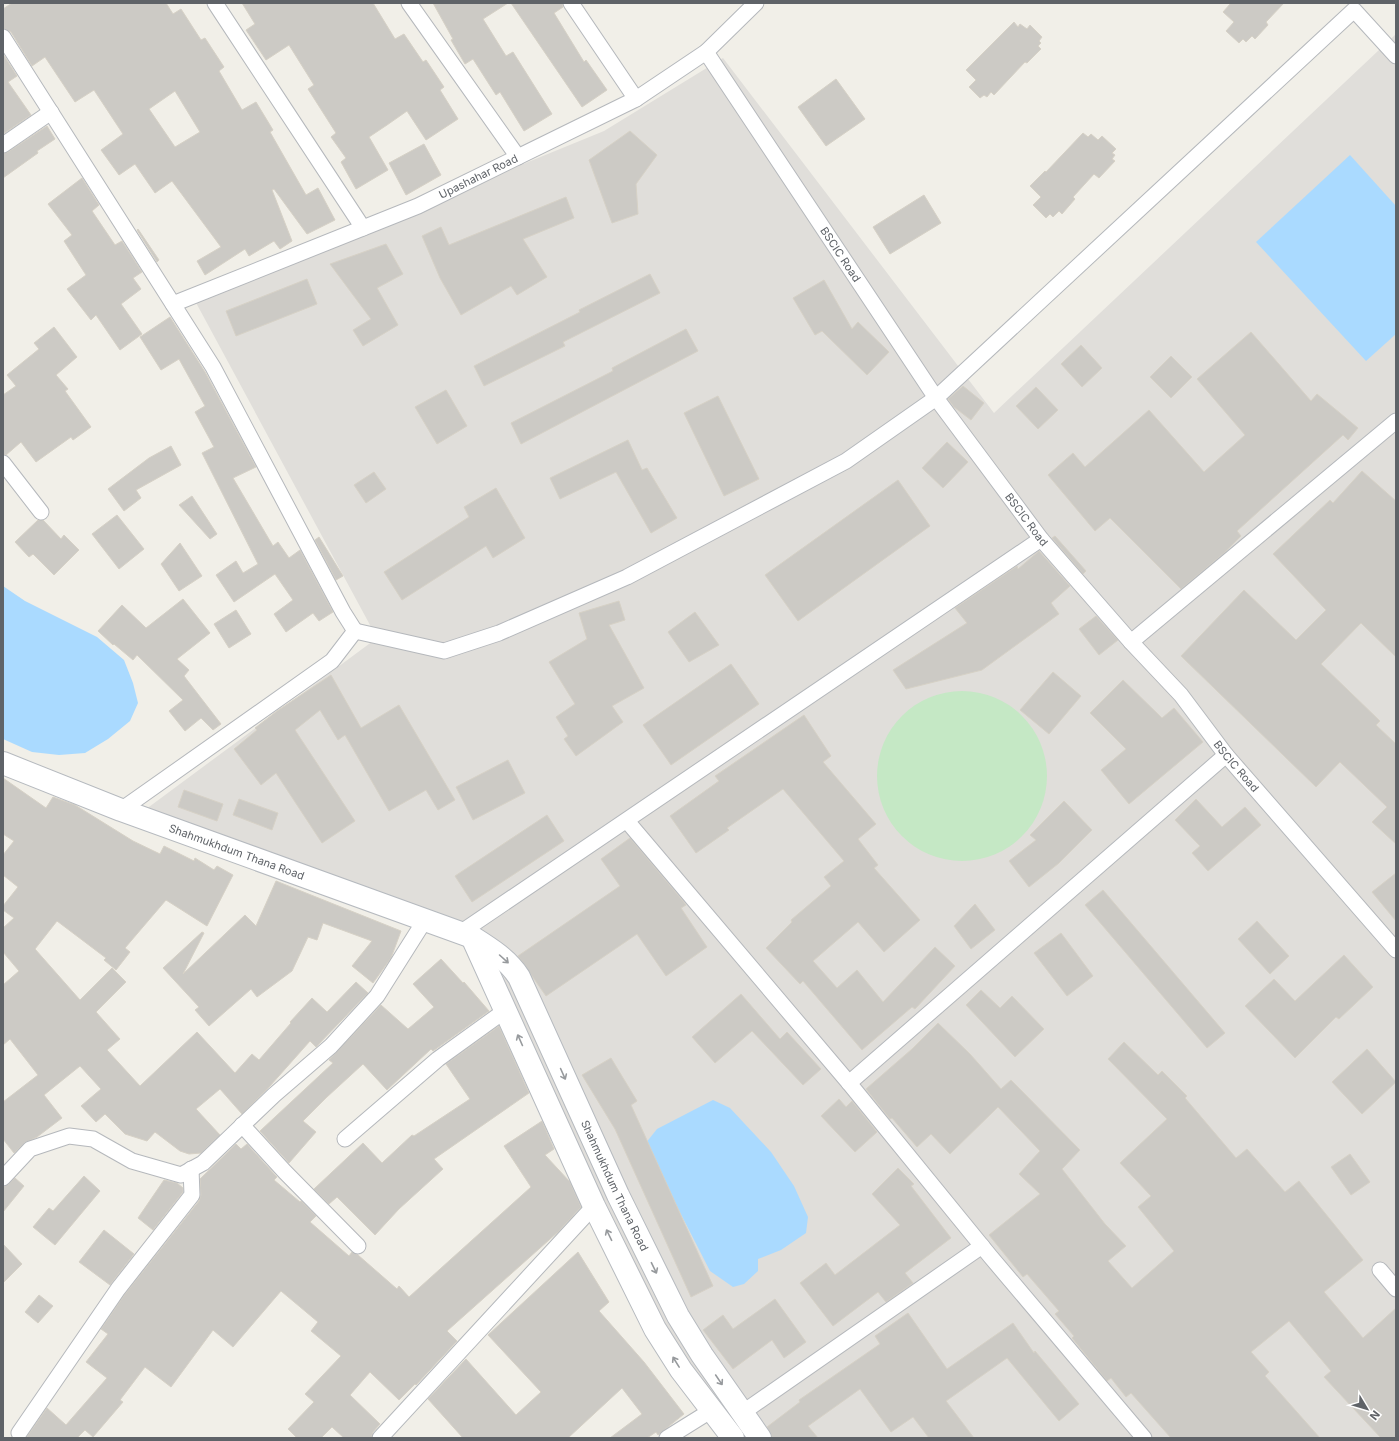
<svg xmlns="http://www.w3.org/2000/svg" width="1399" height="1441" font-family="Inter,sans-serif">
  <rect width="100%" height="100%" fill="#f1efe8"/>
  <polygon fill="#e0deda" points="1396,34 1396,1438 738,1438 687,1369 479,949 130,821 377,638 194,299 604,131 723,58 994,413"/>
  <circle fill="#c5e8c5" cx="962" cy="776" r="85"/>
  <g fill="#aadaff">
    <polygon points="1350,155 1396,206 1396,334 1366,361 1256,242"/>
    <polygon points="3,586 25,601 97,637 124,660 133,683 138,703 130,721 108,739 85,753 59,755 32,752 3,739"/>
    <polygon points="713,1100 730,1108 771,1152 794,1186 808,1217 806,1233 781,1250 758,1259 758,1271 744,1284 733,1287 710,1271 645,1144 657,1129"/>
  </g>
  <g fill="#cccac5" stroke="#d6d1c6" fill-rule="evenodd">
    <path d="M12 3H166L173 14 181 9 201 40 205 38 224 67 219 71 242 110 256 102 273 130 270 132 306 195 318 188 335 220 307 234 274 189 272 190 292 241 280 249 274 241 249 256 245 249 205 275 197 261 221 247 172 181 155 193 135 164 119 175 101 150 123 134 94 90 75 102 45 57 32 66 11 32 3 28V9ZM175 91 200 132 175 147 149 109Z"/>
    <polygon points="242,3 373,3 395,39 404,34 423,62 426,60 444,87 440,90 458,119 426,140 407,111 387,125 369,137 388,170 356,189 341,162 346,158 331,137 336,133 308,89 314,85 289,45 266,60 246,30 255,24"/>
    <polygon points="433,3 508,3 483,19 506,56 513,52 552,114 524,131 500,92 496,95 473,59 465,64 451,40 453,39"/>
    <polygon points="511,3 562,3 563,7 554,13 584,62 586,60 607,90 582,107"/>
    <polygon points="1231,3 1284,3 1266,22 1268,25 1255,39 1252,36 1246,42 1243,39 1239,43 1226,31 1234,22 1223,12"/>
    <polygon points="1014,22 1018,27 1020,24 1027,29 1030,25 1042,37 1039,41 1041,43 1038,46 1041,49 1027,63 1025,62 994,95 991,92 987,97 984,95 980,98 969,87 976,80 966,70"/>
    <polygon points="3,54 17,76 8,82 31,115 3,134"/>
    <polygon points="836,79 865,119 826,146 798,107"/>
    <polygon points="47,126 55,139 37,151 38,153 3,178 3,154 8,152"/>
    <polygon points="630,131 657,155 636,184 638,214 612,223 589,160"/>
    <polygon points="1083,133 1088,137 1091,134 1098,140 1102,136 1116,149 1112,153 1115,155 1112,159 1115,161 1099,178 1094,174 1073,197 1075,199 1062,214 1059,211 1053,217 1050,214 1046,218 1033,205 1041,197 1030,186 1045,171 1046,172"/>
    <polygon points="424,144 441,175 406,195 389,163"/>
    <polygon points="82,178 99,205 92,211 115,245 122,241 142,272 133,278 141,289 121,304 142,334 120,350 96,315 91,320 67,289 86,275 64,241 72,235 48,204"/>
    <polygon points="924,195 941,223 890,254 873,227"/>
    <polygon points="566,197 574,218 523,239 547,277 517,295 511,286 461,315 440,278 422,236 441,227 449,245"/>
    <polygon points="138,229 159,260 157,262 137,230"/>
    <polygon points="386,244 403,274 377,288 398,325 363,346 353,330 371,319 330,264"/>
    <polygon points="650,274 660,293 563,342 565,346 484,386 474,366 580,312 579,310"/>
    <polygon points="307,279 317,304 236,336 226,311"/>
    <polygon points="824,280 852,329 858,322 889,352 867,375 822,331 815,335 793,298"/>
    <polygon points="170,317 205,372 256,467 233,478 273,546 278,542 289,558 300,550 333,612 319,621 313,613 286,632 274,614 293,600 275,574 234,602 216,575 236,561 243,573 258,564 202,453 214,447 195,412 205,406 179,359 161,370 140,337"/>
    <polygon points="54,327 77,357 56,375 68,389 65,391 91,427 73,440 71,437 36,462 21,442 6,455 3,454 3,395 16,386 7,375 39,349 34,343"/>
    <polygon points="686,329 698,351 521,444 511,423 613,371 612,368"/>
    <polygon points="1251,332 1311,401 1317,394 1358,428 1348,440 1343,435 1237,531 1241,536 1224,553 1181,589 1110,518 1095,531 1048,475 1073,453 1085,467 1149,410 1204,472 1245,435 1197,379"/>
    <polygon points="1081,345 1102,368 1082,387 1061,364"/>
    <polygon points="1171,356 1192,377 1171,398 1150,377"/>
    <polygon points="963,386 984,403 971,420 954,407 948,399"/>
    <polygon points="1036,387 1058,410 1038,429 1016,406"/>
    <polygon points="446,390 467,426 437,444 415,407"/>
    <polygon points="718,396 759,479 724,496 684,413"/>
    <polygon points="628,440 642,470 647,468 677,518 651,533 616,472 560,499 550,478"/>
    <polygon points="947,442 968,462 943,488 922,468"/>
    <polygon points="171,446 181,465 136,490 141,498 124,511 108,489 149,458"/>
    <polygon points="1362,471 1396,501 1396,657 1361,623 1321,664 1380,721 1376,725 1396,744 1396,844 1372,822 1387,807 1340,762 1316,787 1181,656 1244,590 1296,640 1326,610 1273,554 1330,500 1333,503"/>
    <polygon points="374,472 386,489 366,503 354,485"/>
    <polygon points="898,480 930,526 798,621 765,575"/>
    <polygon points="496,488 525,538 493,558 486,546 402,600 384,572 469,517 464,507"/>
    <polygon points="192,496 217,534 210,539 179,505"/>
    <polygon points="117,515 144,549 119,569 92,534"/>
    <polygon points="38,520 43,520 61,539 64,535 79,550 54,575 33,554 29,557 15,542"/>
    <polygon points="1055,536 1086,571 1083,574 1052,538"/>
    <polygon points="319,537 343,576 336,580 315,540"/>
    <polygon points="180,543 202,576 179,591 161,564"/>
    <polygon points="1039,551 1070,586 1051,603 1059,614 982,670 906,689 893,670 967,623 955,608 1017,566 1018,569"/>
    <polygon points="183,599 210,633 177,659 189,670 184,676 221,724 213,730 201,718 185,731 169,711 183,700 137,655 133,660 114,644 113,645 98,631 122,605 146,628"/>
    <polygon points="619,601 625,620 609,625 644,688 612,706 623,722 576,756 564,739 568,736 556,717 575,704 549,662 587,639 579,613"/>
    <polygon points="236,610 251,634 229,648 214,624"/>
    <polygon points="695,612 719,645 689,662 668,632"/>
    <polygon points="1096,616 1118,640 1099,655 1079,629"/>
    <polygon points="731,664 759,704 671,765 643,725"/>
    <polygon points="1053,672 1081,696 1049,734 1020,710"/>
    <polygon points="331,675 361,728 399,705 455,800 438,810 426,790 389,811 345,735 338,740 320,710 295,730 355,821 322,843 276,773 261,785 234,749 257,730 255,728 277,711"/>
    <polygon points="1123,680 1162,718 1174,708 1203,742 1129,804 1101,770 1126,749 1090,713"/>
    <polygon points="804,715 831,756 823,762 876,824 858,839 878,865 874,868 920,920 884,952 858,922 813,961 837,988 857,970 883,1002 935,947 955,966 915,1009 912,1007 862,1050 803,981 800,984 766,948 792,922 791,920 831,886 824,877 844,861 783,789 727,828 729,830 696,853 670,816 719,781 715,776"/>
    <polygon points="508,760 525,793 473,820 456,787"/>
    <polygon points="3,778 46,808 53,797 75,805 133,841 160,854 164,846 194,861 195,858 214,870 217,866 233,875 207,926 166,900 125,948 130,952 116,970 104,960 106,958 57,921 35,949 80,1000 112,968 126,982 96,1012 120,1039 107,1050 140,1086 197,1032 235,1073 252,1054 259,1060 291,1023 290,1022 312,998 327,1012 356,982 368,993 316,1047 310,1041 270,1086 242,1114 220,1089 196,1109 220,1135 201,1153 189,1154 180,1151 155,1132 147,1141 125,1134 105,1114 96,1122 81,1106 101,1089 80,1066 44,1095 62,1118 37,1137 24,1143 14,1153 3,1139 3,1102 38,1075 10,1039 3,1045 3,985 19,971 3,952 3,928 14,918 3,910 3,906 18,887 3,875 3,855 14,841 3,834"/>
    <polygon points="184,790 223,804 217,821 178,807"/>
    <polygon points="239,799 278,813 272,830 233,815"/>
    <polygon points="1196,799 1222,827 1245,807 1261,825 1208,871 1192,853 1200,846 1175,820"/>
    <polygon points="1064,801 1092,830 1059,863 1029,887 1009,861 1036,840 1030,835"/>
    <polygon points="547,815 564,841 472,902 455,876"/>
    <polygon points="630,838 683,901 686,905 681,908 707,947 666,976 637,934 546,996 518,956 620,886 601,859"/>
    <polygon points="1396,873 1396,921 1372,892"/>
    <polygon points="276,881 401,931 391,958 373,983 352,966 372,941 323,923 317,940 308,937 292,971 257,997 251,989 209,1026 195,1010 199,1007 163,968 202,932 204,933 183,974 245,915 256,926"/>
    <polygon points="1103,890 1225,1033 1207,1048 1085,905"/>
    <polygon points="975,904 995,930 971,949 954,926"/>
    <polygon points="1257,921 1289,956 1270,974 1238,939"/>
    <polygon points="1061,933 1093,976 1067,996 1034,953"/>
    <polygon points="1344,955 1373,987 1339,1019 1336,1017 1295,1058 1245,1006 1274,979 1295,1001"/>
    <polygon points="441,959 463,983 464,982 489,1011 433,1051 431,1049 387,1090 363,1064 327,1097 303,1121 316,1132 289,1163 260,1131 333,1063 329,1060 381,1005 408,1029 434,1007 413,984"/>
    <polygon points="981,990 1000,1008 1012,996 1044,1029 1015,1057 966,1005"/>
    <polygon points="741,994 780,1039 787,1032 821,1069 803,1085 752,1031 715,1063 692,1037"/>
    <polygon points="938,1023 970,1054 1001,1089 1011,1080 1080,1150 1062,1169 1105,1224 1126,1246 1108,1261 1132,1288 1174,1251 1138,1207 1151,1196 1120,1163 1167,1119 1108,1059 1124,1042 1158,1075 1162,1071 1187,1096 1185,1098 1236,1158 1247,1149 1285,1192 1299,1181 1363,1260 1324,1292 1363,1338 1396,1308 1396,1438 1381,1438 1324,1377 1331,1371 1289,1321 1251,1352 1269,1372 1265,1376 1320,1438 1171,1438 1131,1393 1126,1397 1111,1378 1107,1381 1072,1338 1074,1336 1055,1314 1059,1311 1027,1274 1023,1277 989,1235 1040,1194 1019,1174 1040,1151 998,1107 950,1154 931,1134 917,1147 892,1118 890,1119 866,1089 912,1049"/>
    <polygon points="499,1026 529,1093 434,1159 443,1169 399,1209 375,1235 337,1197 329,1204 314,1189 363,1143 382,1163 412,1135 414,1136 470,1099 446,1064"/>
    <polygon points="1367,1049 1396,1082 1362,1114 1332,1082"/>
    <polygon points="611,1058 637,1101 631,1105 713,1286 691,1297 615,1129 582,1075"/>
    <polygon points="839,1099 846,1107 852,1101 877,1132 855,1152 821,1116"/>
    <polygon points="542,1121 554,1149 545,1155 570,1182 581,1207 558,1232 447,1331 457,1341 416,1385 415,1384 399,1400 370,1372 350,1395 380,1424 373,1432 371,1438 344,1438 332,1427 321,1438 297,1438 288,1429 314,1402 305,1394 341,1356 311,1331 318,1322 281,1291 233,1347 213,1330 171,1387 145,1367 120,1400 123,1402 93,1437 85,1430 78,1437 80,1438 26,1438 47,1408 66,1425 107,1378 86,1362 108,1334 101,1329 125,1294 199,1201 201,1195 200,1179 236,1144 241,1149 247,1144 277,1177 274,1180 300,1202 301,1201 316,1216 310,1222 349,1256 352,1252 358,1255 397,1289 399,1286 409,1297 531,1187 504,1146"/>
    <polygon points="1350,1154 1370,1182 1351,1195 1331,1167"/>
    <polygon points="898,1168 914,1184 911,1186 951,1238 905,1273 913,1283 886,1302 878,1292 833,1326 800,1283 826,1263 835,1275 900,1225 872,1194"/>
    <polygon points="84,1176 100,1191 55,1245 33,1227 49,1208 53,1211"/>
    <polygon points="15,1178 24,1186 3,1212 3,1187 9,1184"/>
    <polygon points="164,1180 177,1183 183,1188 183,1192 153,1230 138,1218"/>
    <polygon points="104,1230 134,1254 110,1285 79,1262"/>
    <polygon points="3,1244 22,1264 3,1283"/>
    <polygon points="578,1252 609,1302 599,1311 644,1362 684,1414 658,1435 656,1432 647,1438 610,1438 642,1414 622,1388 568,1438 463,1438 428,1399 466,1359 516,1415 541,1392 488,1335"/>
    <polygon points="39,1295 53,1306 38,1323 25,1312"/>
    <polygon points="775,1299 806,1342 784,1358 772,1340 733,1369 703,1330 723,1315 733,1329"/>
    <polygon points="908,1313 947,1369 1013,1323 1034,1353 1035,1351 1079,1404 1059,1421 1007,1358 946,1401 974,1438 929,1438 913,1417 891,1432 860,1389 808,1426 818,1438 772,1438 767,1427 800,1402 799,1400 880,1344 875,1336"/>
  </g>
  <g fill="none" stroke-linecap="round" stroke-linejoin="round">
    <defs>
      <g id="street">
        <polyline points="215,3 363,228"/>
        <polyline points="409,3 518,157"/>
        <polyline points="571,3 636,99"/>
        <polyline points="3,37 213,367 343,612 355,631 332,661 121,810"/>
        <path id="s1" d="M706 52 936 398 1041 539 1131 642 1181 695 1226 755 1396 950"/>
        <polyline points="3,145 51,112"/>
        <path id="s2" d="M173 304 418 206 636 99 706 52 756 3"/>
        <polyline points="3,463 41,512"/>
        <polyline points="355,631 444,651 499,633 627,577 846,461 936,398 1354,10 1396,56"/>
        <polyline points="1131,642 1396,421"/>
        <polyline points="627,821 849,1083 990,1256 1144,1438"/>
        <polyline points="460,933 1041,539"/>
        <polyline points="849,1083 1226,755"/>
        <polyline points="242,1125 285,1172 358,1246"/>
        <polyline points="345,1139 438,1059 506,1010"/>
        <polyline points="3,1178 30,1149 69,1136 93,1139 132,1161 181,1175 203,1163 274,1095 331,1046 377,996 425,920"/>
        <polyline points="1380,1270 1396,1289"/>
        <polyline points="742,1413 982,1246"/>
        <polyline points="19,1433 118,1289 192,1195 191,1169"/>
        <polyline points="380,1438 594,1206"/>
        <polyline points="667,1438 712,1410"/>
      </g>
      <g id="secondary">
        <path id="s3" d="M3 763 121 810 472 937C491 949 507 959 519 977L618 1195 678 1316 702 1355 760 1438"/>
        <polyline points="472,937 594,1206 655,1329 681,1370 733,1438"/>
      </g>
    </defs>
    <use href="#street" stroke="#b5b8bc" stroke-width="17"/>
    <use href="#secondary" stroke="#b6babf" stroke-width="24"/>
    <use href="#street" stroke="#fff" stroke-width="15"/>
    <use href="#secondary" stroke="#fff" stroke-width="22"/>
  </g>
  <defs><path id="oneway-shaft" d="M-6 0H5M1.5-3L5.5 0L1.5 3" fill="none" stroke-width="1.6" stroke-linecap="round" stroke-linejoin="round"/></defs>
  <g stroke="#979a9d">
    <use href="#oneway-shaft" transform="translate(504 959) rotate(42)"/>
    <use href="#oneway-shaft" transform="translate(520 1040) rotate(-114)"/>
    <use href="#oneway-shaft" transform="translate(563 1074) rotate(66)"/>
    <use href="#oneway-shaft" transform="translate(609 1235) rotate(-116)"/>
    <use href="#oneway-shaft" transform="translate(654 1268) rotate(64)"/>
    <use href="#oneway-shaft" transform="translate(676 1362) rotate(-122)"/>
    <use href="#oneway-shaft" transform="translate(719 1380) rotate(56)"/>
  </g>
  <g text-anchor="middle" stroke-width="3" stroke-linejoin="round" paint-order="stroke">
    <g font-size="11" fill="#5f6368" stroke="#fff">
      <text dy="4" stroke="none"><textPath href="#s2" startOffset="331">Upashahar Road</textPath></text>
      <text dy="4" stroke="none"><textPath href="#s1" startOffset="243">BSCIC Road</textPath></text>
      <text dy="4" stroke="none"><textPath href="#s1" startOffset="567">BSCIC Road</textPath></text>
      <text dy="4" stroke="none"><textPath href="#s1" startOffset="891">BSCIC Road</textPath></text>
      <text dy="4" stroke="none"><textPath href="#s3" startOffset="250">Shahmukhdum Thana Road</textPath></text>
      <text dy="4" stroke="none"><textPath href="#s3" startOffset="792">Shahmukhdum Thana Road</textPath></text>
    </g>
  </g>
  <rect width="1399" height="1441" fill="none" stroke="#5f6368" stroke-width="8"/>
  <g transform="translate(1367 1409) rotate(128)" stroke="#ffffff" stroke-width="3" paint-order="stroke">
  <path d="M0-3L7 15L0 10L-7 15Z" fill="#5f6368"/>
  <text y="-6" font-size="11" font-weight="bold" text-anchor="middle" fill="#5f6368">N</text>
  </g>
</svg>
